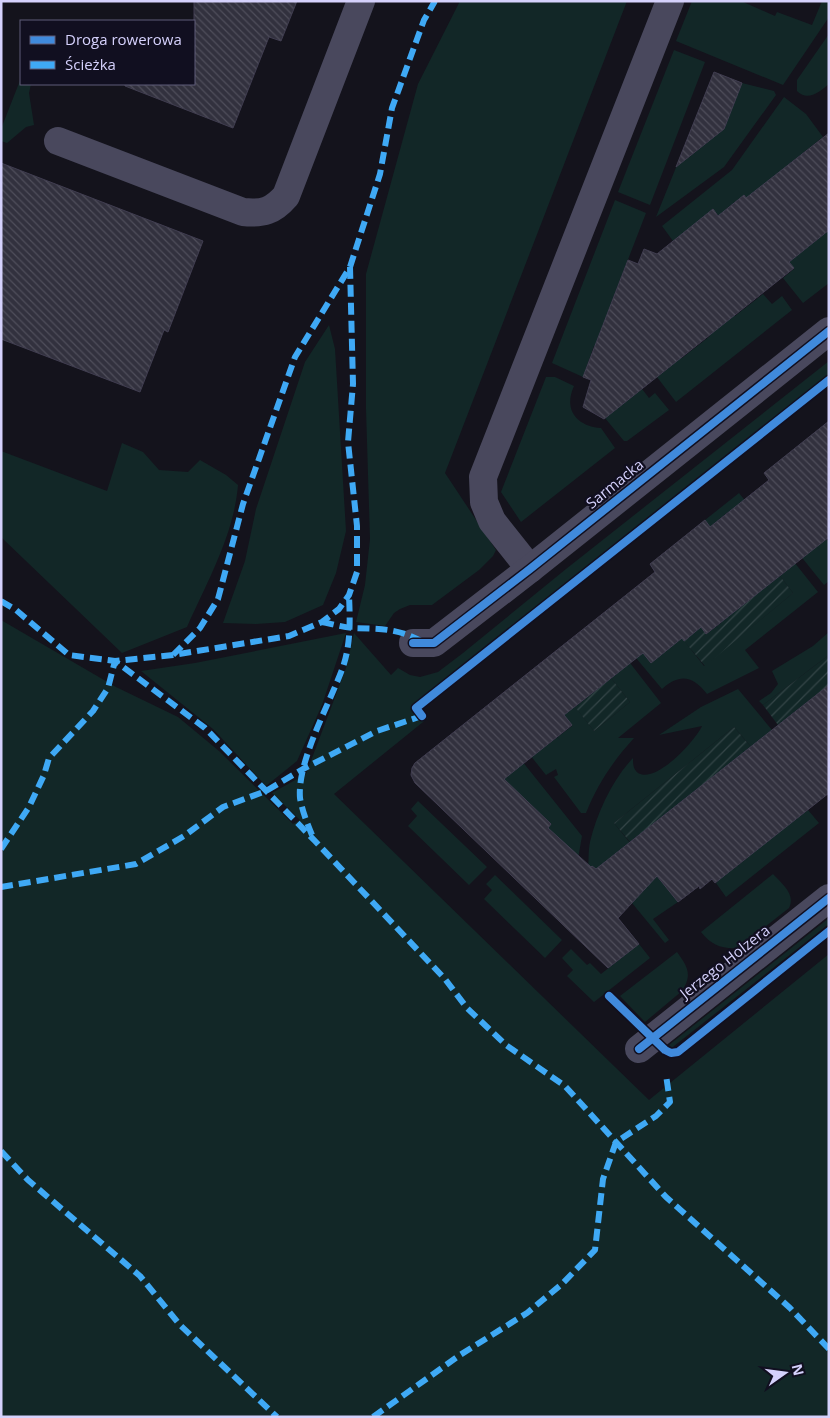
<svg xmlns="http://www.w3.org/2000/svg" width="830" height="1418" font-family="'Open Sans',sans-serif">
  <defs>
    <pattern id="garden-furrows" width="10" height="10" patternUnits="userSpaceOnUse" patternTransform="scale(1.25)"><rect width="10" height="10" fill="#122727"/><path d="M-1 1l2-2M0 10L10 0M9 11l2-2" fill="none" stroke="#344547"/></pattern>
    <pattern id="building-back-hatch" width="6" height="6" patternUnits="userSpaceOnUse" patternTransform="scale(1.25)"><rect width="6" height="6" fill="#32313e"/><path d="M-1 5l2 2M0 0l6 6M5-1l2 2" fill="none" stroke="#4f4e5b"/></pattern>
  </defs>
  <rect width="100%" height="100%" fill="#14131c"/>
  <g fill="#122727">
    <polygon points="460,1 627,1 445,473 496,550 493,556 479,570 432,605 410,605 400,609 394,613 385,626 356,622 365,585 370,539 366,409 366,274 418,84"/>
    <polygon points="692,1 741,1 775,16 777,12 812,25 822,1 829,1 829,17 783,85 676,41"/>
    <path d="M829 34V84C819 92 808 102 797 91V80Z"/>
    <polygon points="674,50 705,62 650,205 618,192"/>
    <polygon points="21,78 21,84 31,84 29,93 34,125 26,127 7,143 1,141 1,129"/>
    <polygon points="742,83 774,91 776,95 724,167 656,217 681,155 688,158 724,129"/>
    <polygon points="784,97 806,114 823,137 782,170 750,203 744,195 726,209 721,219 713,210 673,241 662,226 732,170"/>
    <polygon points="615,200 646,213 610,306 606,350 594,346 583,377 552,363"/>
    <polygon points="829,230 829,283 803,303 783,278 794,269 789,262"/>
    <polygon points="763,294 772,304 782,296 792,310 676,402 657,377 670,367 678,355 682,358 710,336 703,327 727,307 735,316"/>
    <polygon points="329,325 335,349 346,531 336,573 323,605 285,622 256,624 223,623 245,561 256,509 305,362"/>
    <polygon points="829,361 829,374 415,703 428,718 334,794 649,1100 829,954 829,1417 1,1417 1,620 116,687 178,717 219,751 293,824 300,820 272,793 306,774 346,668 354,633 391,675 398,668 410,675 420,677 438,672 463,653 566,569"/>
    <path d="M546 377H555L574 386C563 410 577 426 601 428L615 448 521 522 501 492Z"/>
    <polygon points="642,389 649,398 655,393 669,410 627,441 624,441 605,418"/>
    <path d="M122 443 143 452 159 470 188 472 200 460 226 475 238 485C234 535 207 582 187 627L122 653 1 537V451L107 491Z"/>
    <path d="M739 493 818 592 745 650 759 668 707 694C693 676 680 673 662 689L636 658 643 653 682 638 704 666 793 593 780 576 787 570 728 512 710 527 705 520Z"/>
    <polygon points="826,539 829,542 829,581 824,585 791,544"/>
    <polygon points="829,632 829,655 763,705 759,701 771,693 778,684 772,671 813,646"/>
    <polygon points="346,633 322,705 297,761 266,786 213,729 141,671 195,663"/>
    <path d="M630 663 661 703 618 738H634C613 761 597 785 586 813H581L554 777 558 775 556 769 546 775 522 745 534 755 572 726 562 713 573 704 594 731 630 702 611 678Z"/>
    <path d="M738 689 772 730 769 732 771 734 752 748 734 727 614 823 678 902 653 919 669 940 665 943 632 903 592 866 588 870C589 861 588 851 590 842 597 813 612 780 633 758 633 764 633 769 638 773 656 784 695 741 702 726L659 735 701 707Z"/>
    <polygon points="514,751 582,836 578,859 548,828 551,824 520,795 489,775"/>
    <polygon points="418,801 487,867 469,885 408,826 417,816 411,809"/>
    <polygon points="808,810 819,823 726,897 716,883 718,881 713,874 727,863 732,870 747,858 742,851 789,813 795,820"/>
    <path d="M773 874C782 884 796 894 789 908L738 948C722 949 711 945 701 932Z"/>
    <polygon points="495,875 562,940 545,958 484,899 492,890 486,884"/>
    <polygon points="829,918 829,924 674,1046 672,1048 669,1045"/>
    <polygon points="639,944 650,958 594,1002 567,976 573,970 562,958 571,949 587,965 590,963 601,974"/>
    <path d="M677 952C687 966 693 974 682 991L645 1022 620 996Z"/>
  </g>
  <g fill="url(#garden-furrows)">
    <polygon points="780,576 793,593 705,666 684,641 701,627 706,634 721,623 730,604 735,611 750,600 759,581 764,588"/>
    <polygon points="829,655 829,685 778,725 763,705"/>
    <polygon points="611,678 630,702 594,731 575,707"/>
    <polygon points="734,727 751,747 630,842 614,823"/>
  </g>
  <g fill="url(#building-back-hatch)" stroke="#403d50">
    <polygon points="194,1 297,1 281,41 269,37 233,128 125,86 125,84 194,84"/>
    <polygon points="714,72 742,83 724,129 676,167"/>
    <polygon points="829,133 829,230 789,262 794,268 604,419 583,407 591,380 583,377 628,260 638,264 644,249 657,254 713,209 718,216 744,195 746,198"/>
    <polygon points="1,163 203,241 168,332 164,330 140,392 1,339"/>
    <polygon points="829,421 829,537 706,634 701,627 684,641 682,638 651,663 643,653 564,715 572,725 504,779 551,824 548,828 591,867 592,866 596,869 829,685 829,793 715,883 712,879 700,889 699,886 678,902 657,876 618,918 639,944 608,968 415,783 411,775 412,768 415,763 655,572 650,564 705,520 710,527 769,480 764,473"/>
  </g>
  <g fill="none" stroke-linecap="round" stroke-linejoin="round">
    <g stroke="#49485d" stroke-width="28">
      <path d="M58 141 243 212C263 214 273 211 286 196L361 1"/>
      <polyline points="530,569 492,521 484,502 483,477 670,1"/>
      <polyline points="413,643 434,643 530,569 829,331"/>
      <polyline points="639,1049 829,898"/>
    </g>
    <g stroke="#3fa9f5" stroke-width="6" stroke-dasharray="12 6" stroke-linecap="butt">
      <polyline points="1,601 16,610 69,655 115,661 173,655 289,636 322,622 339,609 349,595 357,572 357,526 348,442 353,384 350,267"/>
      <path d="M322 622C332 624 342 627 353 628 380 629 397 628 421 641"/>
      <polyline points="173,655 200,628 218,599 243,504 295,357 350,267 380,174 392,108 424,20 435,1"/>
      <path d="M312 835C307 823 302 810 300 798 297 761 330 703 343 667 351 643 350 619 349 595"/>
      <polyline points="1,849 29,807 44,775 49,758 93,711 108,688 115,661 205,728 315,841 445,979 467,1008 506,1045 565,1086 666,1197 790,1308 829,1349"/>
      <polyline points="1,887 136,864 184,836 223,807 266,791 303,769 377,731 422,716"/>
      <polyline points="1,1151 28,1180 140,1276 180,1325 277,1417"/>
      <polyline points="373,1417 460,1355 527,1313 562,1284 595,1250 603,1179 616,1142 656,1116 670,1102 666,1075"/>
    </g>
    <defs>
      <g id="cycleway">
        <polyline points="413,643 434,643 530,569 829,331"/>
        <polyline points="422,716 416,708 829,380"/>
        <polyline points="609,996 665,1050 671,1053 678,1052 829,931"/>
        <polyline points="639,1049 829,898"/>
      </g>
    </defs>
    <use href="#cycleway" stroke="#110f20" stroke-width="11"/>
    <use href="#cycleway" stroke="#408adc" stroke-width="8"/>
  </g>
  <g text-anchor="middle" stroke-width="4.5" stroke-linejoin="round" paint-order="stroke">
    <g font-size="15" fill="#d5d1fc" stroke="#110f20">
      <text transform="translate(615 484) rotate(-39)" y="5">Sarmacka</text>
      <text transform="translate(725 962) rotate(-38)" y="5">Jerzego Holzera</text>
    </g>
  </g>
  <rect width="830" height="1418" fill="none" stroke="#d5d1fc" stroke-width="5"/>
  <rect x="20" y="20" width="175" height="65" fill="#110f20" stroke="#5f5d78"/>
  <rect x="30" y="36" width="25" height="8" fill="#408adc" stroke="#5f5d78"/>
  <text x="65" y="45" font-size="15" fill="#d5d1fc">Droga rowerowa</text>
  <rect x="30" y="61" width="25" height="8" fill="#3fa9f5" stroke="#5f5d78"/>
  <text x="65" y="70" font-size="15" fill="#d5d1fc">Ścieżka</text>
  <g transform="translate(785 1373) rotate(76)" stroke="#110f20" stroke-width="4" paint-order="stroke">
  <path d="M0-4L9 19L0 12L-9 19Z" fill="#d5d1fc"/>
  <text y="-8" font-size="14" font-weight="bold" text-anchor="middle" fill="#d5d1fc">N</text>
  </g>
</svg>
